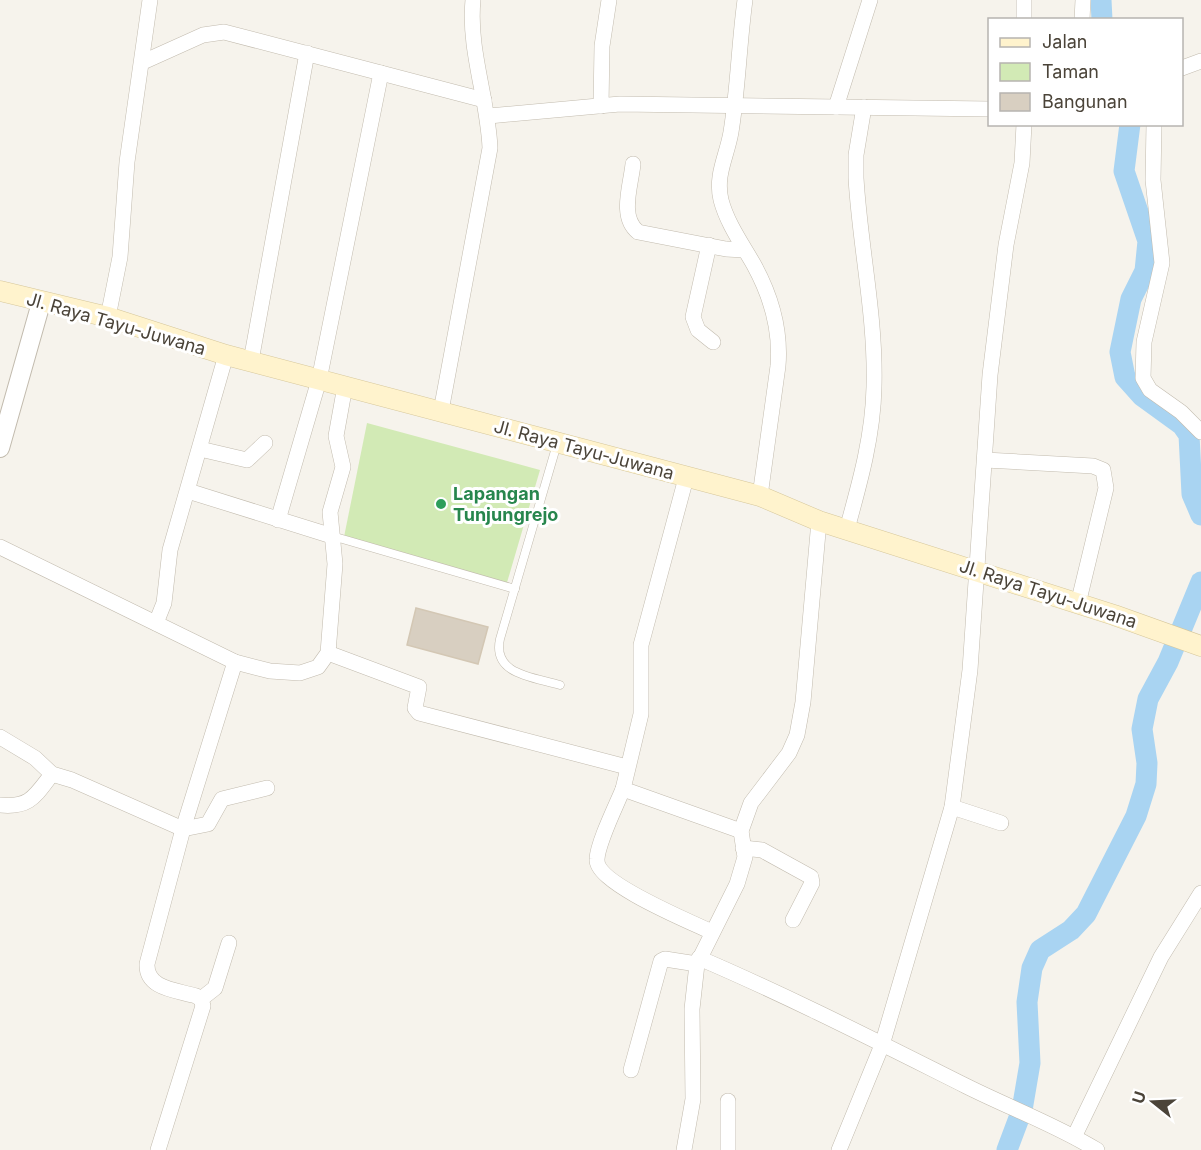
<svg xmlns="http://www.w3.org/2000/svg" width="1201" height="1150" font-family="Inter,sans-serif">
  <rect width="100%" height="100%" fill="#f6f3ec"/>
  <polygon fill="#d2eab5" points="367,423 540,470 506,586 344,537"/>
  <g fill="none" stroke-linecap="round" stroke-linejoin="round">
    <g stroke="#a9d4f2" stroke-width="21">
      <polyline points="1101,0 1102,20"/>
      <polyline points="1130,124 1124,171 1148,241 1145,271 1131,299 1120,352 1125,377 1142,396 1182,425 1189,435 1192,494 1201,515"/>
      <polyline points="1007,1150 1022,1110 1030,1063 1027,1002 1032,968 1040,950 1071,930 1086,914 1136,816 1146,784 1147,763 1142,729 1148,699 1168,662 1201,582"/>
    </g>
  </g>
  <polygon fill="#d8cfc1" stroke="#d3c7b4" stroke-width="1.5" points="416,608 488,627 478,664 407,645"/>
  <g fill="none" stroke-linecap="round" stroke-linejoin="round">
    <defs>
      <g id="service">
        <path d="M557 444 500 639C492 675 534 677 560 685"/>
        <polyline points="332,536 515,589"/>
      </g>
      <g id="minor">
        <path d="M745 0C739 44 738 89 731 132 727 156 715 175 721 200 727 223 742 244 754 265 771 296 781 330 778 366L760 496"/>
        <polyline points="1024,20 1024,0"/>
        <polyline points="1082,20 1083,0"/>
        <polyline points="143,62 203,35 224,32 484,100"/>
        <polyline points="1182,68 1201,61"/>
        <polyline points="601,106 602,46 609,0"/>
        <polyline points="836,107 870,0"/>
        <polyline points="489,116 620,104 990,109"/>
        <polyline points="1154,124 1153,180 1162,263 1144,342 1143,378 1150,390 1181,412 1201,432"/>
        <path d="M633 164C631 185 619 217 638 232L726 249 744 250"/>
        <polyline points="709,245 693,317 698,330 713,342"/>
        <polyline points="108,317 120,257 127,162 150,0"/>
        <polyline points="251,361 307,53"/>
        <path d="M441 411 490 148C488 99 468 49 473 0"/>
        <polyline points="200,449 247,460 265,443"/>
        <polyline points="985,460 1093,466 1103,470 1106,488 1078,604"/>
        <polyline points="686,478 641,645 641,714 623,789 741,831"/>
        <polyline points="188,491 332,536"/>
        <polyline points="278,520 319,380 381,73"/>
        <path d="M847 529C860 482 873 436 874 387 876 316 860 247 856 178V155L864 107"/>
        <polyline points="0,547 235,662 270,671 300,673 318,667 328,653 335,564 330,512 343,467 336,436 345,386"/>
        <polyline points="156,623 164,603 170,550 226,355"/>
        <polyline points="328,653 419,687 415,708 419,713 627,767"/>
        <polyline points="0,737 35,758 52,774 72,780 183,829 208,824 222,799 267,788"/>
        <path d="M623 789C616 806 598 842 597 859 595 883 691 922 712 932"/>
        <path d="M0 805C30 808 35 796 52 774"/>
        <polyline points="952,807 1001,823"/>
        <polyline points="743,848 762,850 811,877 812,883 793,920"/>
        <path d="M699 958C790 997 878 1042 966 1086 1010 1108 1056 1125 1097 1150"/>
        <polyline points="201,999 215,988 229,943"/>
        <polyline points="631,1070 661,961 665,959 697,964"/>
        <polyline points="728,1101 728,1150"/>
        <polyline points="1075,1135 1161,957 1201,893"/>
        <path d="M158 1150 203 1006 201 999 196 996C176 990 146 989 147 964L183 829 235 662"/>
        <polyline points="684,1150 693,1099 692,1009 697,964 737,884 745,857 741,831 751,803 789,753 797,735 803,702 819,521"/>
        <polyline points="839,1150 882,1045 952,807 970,670 990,375 1006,245 1022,163 1024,124"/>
      </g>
      <polyline id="tertiary" points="0,448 41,303"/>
      <polyline id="secondary" points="0,291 108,317 226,355 760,496 819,521 1114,615 1201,646"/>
    </defs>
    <use href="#service" stroke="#c2bbae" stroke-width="9"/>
    <use href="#minor" stroke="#c2bbae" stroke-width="16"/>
    <use href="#tertiary" stroke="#c2bbae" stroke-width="20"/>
    <use href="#secondary" stroke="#d6c79b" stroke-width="21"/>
    <use href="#service" stroke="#fff" stroke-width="8"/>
    <use href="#minor" stroke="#fff" stroke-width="15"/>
    <use href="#tertiary" stroke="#fff" stroke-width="18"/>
    <use href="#secondary" stroke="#fff3cd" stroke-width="20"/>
  </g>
  <circle fill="#2e9e5b" stroke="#fff" stroke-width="2" cx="441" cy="504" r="6"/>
  <g text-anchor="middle" stroke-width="6" stroke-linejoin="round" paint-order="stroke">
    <g font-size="18" fill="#4b4439" stroke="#fff">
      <text transform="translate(116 324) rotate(16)" y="6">Jl. Raya Tayu-Juwana</text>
      <text transform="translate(584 450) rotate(15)" y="6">Jl. Raya Tayu-Juwana</text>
      <text transform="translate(1048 594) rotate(18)" y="6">Jl. Raya Tayu-Juwana</text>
    </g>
    <g font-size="18" font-weight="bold" fill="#27864d" stroke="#fff" text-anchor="start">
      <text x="453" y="500">Lapangan<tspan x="453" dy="21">Tunjungrejo</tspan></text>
    </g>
  </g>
  <rect x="988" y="18" width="195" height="108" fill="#ffffff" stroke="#b7b4b0" stroke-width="1.5"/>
  <rect x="1000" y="38" width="30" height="9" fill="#fff3cd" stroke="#b7b4b0" stroke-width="1.5"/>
  <text x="1042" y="48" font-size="18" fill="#4b4439">Jalan</text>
  <rect x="1000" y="63" width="30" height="18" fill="#d2eab5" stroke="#b7b4b0" stroke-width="1.5"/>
  <text x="1042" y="78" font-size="18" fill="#4b4439">Taman</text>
  <rect x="1000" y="93" width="30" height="18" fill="#d8cfc1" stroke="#b7b4b0" stroke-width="1.5"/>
  <text x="1042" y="108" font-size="18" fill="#4b4439">Bangunan</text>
  <g transform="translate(1153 1102) rotate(288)" stroke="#ffffff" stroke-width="4.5" paint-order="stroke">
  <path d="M0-4.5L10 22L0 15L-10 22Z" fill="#4b4439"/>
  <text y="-9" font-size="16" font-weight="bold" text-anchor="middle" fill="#4b4439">U</text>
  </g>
</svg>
